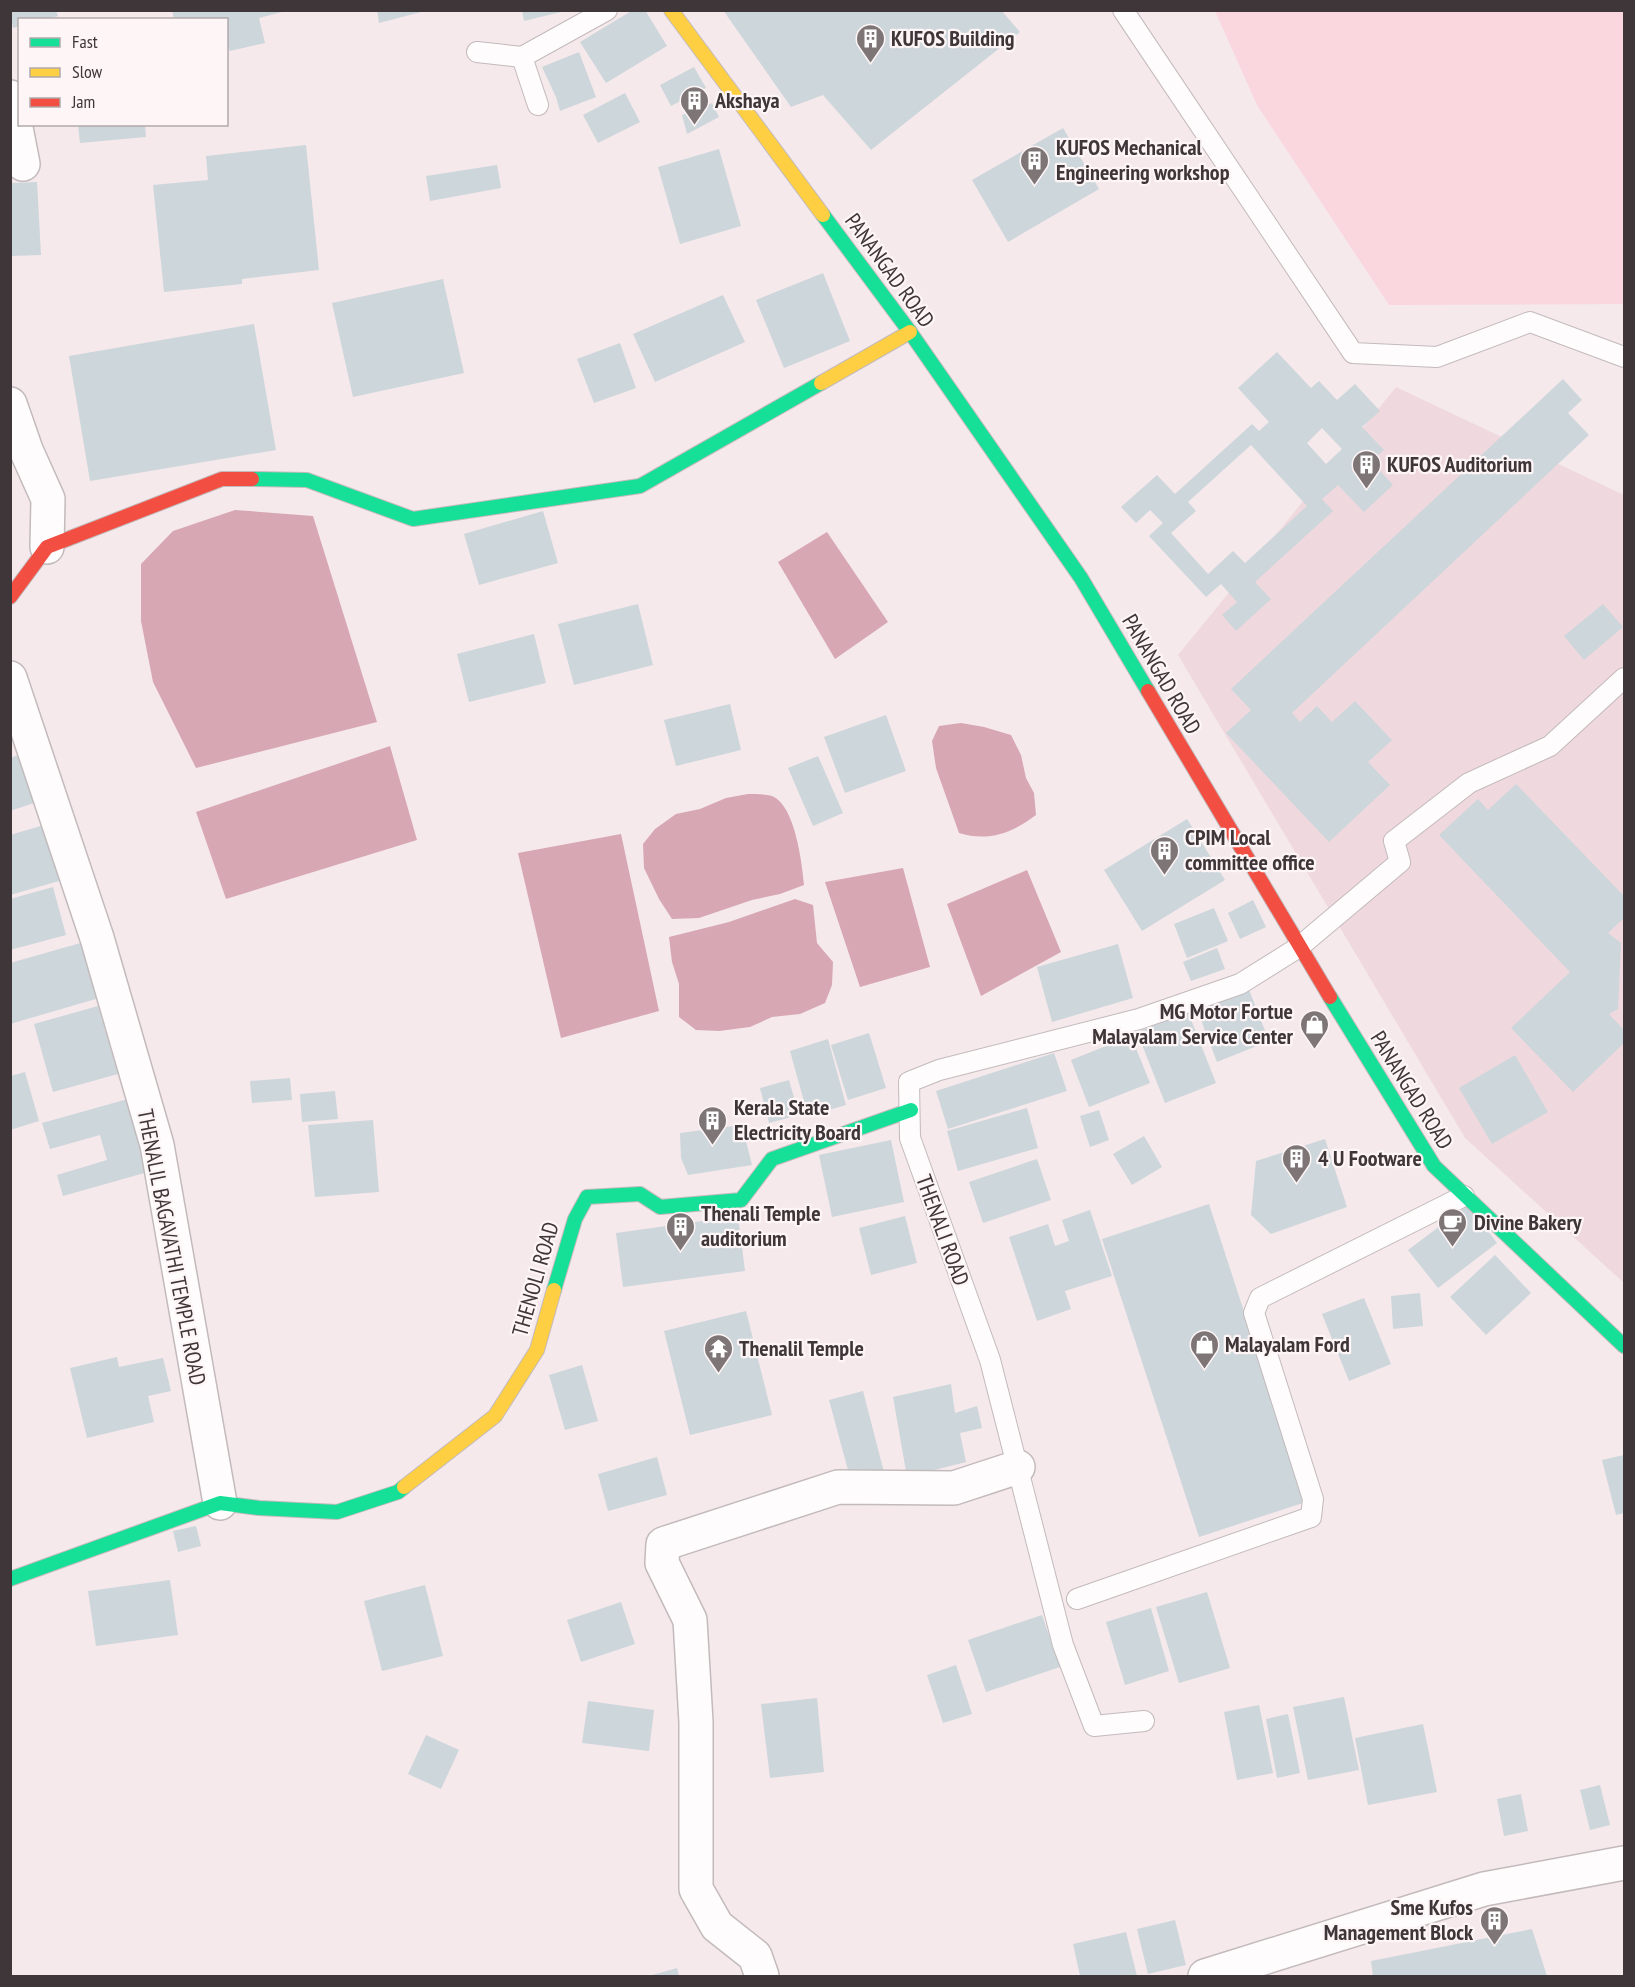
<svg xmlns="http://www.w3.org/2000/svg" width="1635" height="1987" font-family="'PT Sans Narrow',sans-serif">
  <rect width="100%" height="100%" fill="#f5e9ec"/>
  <polygon fill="#efd9de" points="1396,387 1624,495 1624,1283 1465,1138 1178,655"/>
  <polygon fill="#fad6df" points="1215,11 1624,11 1624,304 1389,305 1257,105"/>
  <g fill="#d7a7b3">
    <polygon points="235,510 313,516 377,722 196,768 153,682 141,621 141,564 173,531"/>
    <polygon points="827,532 888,622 835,659 778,562"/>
    <path d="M961 723 984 727 1011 735 1021 755 1026 778 1034 793 1036 815C1012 833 988 842 959 833L936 768 932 741 939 726Z"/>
    <polygon points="390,746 417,840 226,899 196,812"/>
    <path d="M748 794C755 794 765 794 772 796 795 805 802 863 804 885L780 894 752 900 699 918 672 919 659 899 644 868 643 844 655 829 676 814 700 809 726 798Z"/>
    <polygon points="621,834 659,1011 561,1038 518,853"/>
    <polygon points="903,868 930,967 860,987 825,882"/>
    <polygon points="1027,870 1061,952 981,996 947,904"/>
    <polygon points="795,899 813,905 817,943 833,962 832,985 825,1003 800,1014 772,1017 750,1027 719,1031 696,1030 679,1017 679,984 672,962 669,937 729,922"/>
  </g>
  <g fill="#cdd6da" fill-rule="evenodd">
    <polygon points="10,10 56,10 58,16 45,20 20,20 20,26 13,28"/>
    <polygon points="172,10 281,10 282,12 259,18 265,43 230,51 226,42 226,20 174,20"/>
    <polygon points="377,10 425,10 425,11 379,23"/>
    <polygon points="522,10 565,10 565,11 524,21"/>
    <polygon points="633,10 645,10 667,46 606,83 580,42"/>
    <polygon points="723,10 1001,10 1020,32 871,150 823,95 791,107"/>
    <polygon points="579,52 596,97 560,111 556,97 542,67"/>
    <polygon points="694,67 706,88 671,106 660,85"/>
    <polygon points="625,93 640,122 598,143 583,115"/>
    <polygon points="712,103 719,117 687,134 682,115"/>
    <polygon points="78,124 145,124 146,137 80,143"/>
    <polygon points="1063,128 1099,189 1008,242 972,180"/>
    <polygon points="306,145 319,270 242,279 242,284 164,292 153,185 208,180 206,156"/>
    <polygon points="719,149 741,226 680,244 658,167"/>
    <polygon points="497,165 501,188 430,201 426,176"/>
    <polygon points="37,182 41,255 10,256 10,183"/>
    <polygon points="823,273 850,341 784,368 756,300"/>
    <polygon points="443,279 464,373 353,397 332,303"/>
    <polygon points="723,295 745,342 655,382 633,334"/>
    <polygon points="254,324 276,450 90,481 69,356"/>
    <polygon points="620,343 636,388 594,403 577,359"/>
    <path d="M1277 352 1311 388 1319 381 1337 400 1355 384 1380 411 1362 427 1384 450 1371 461 1393 485 1364 512 1338 485 1322 499 1333 511 1255 582 1271 599 1236 631 1222 615 1237 602 1221 584 1206 597 1149 536 1163 523 1150 510 1136 523 1121 507 1157 475 1175 494 1252 424 1259 431 1269 422 1238 388ZM1322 428 1342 449 1326 464 1307 443ZM1251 445 1307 506 1245 563 1233 551 1208 574 1171 533 1196 511 1188 502Z"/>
    <polygon points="1563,379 1582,400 1568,413 1589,435 1292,713 1300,722 1317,706 1332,722 1355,701 1392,740 1368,762 1390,785 1329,842 1226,733 1251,710 1231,689"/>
    <polygon points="543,511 558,563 479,585 464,534"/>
    <polygon points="638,604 653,665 574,685 558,624"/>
    <polygon points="1603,604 1623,627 1584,660 1564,636"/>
    <polygon points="534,634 546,683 469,702 457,654"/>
    <polygon points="730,704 741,750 676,766 664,720"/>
    <polygon points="886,715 906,771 845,793 824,737"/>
    <polygon points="21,754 37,802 10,811 10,758"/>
    <polygon points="818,756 843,813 813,826 788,768"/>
    <polygon points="1516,784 1624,896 1624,918 1608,933 1621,943 1618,1009 1609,1014 1624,1030 1624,1043 1573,1092 1511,1028 1570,972 1439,835 1478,799 1488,810"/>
    <polygon points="1187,819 1225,880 1142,931 1104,870"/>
    <polygon points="44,825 59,881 10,895 10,835"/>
    <polygon points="53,887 66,935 10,950 10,899"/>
    <polygon points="1253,900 1266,927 1240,939 1228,913"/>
    <polygon points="1214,908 1228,941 1187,958 1174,924"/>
    <polygon points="91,940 106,996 10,1024 10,963"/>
    <polygon points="1118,944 1133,998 1052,1022 1037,967"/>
    <polygon points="1217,948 1225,969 1191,981 1183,962"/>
    <polygon points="1248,987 1269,1041 1217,1062 1196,1007"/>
    <polygon points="98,1006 118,1074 53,1092 34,1024"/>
    <polygon points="1188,1012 1216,1083 1165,1103 1137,1032"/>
    <polygon points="869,1033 886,1088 848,1100 831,1045"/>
    <polygon points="1131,1036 1150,1083 1089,1107 1071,1060"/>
    <polygon points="828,1039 846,1105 808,1116 790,1051"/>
    <polygon points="1054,1053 1067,1091 948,1129 936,1091"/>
    <polygon points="1515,1055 1548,1112 1492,1144 1459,1088"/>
    <polygon points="25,1072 39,1121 10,1130 10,1076"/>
    <polygon points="290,1078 292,1100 252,1103 250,1081"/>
    <polygon points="789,1080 799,1115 769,1123 760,1088"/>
    <polygon points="335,1091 338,1119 302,1122 300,1094"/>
    <polygon points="135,1097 155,1170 63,1196 57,1175 107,1160 100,1135 50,1149 42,1123"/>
    <polygon points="1027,1108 1038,1148 958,1171 947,1131"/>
    <polygon points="1099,1110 1109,1140 1090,1147 1080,1116"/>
    <polygon points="373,1120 379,1192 315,1197 308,1125"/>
    <polygon points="742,1125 752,1165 688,1175 681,1158 680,1133"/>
    <polygon points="1144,1136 1162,1167 1132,1185 1113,1154"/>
    <polygon points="1325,1139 1347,1207 1271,1234 1251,1215 1256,1161"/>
    <polygon points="891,1140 904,1202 832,1217 819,1155"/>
    <polygon points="1037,1159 1051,1200 983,1223 969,1182"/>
    <polygon points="1209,1204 1306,1502 1199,1537 1102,1239"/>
    <polygon points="1468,1205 1497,1243 1438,1288 1408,1250"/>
    <polygon points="1090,1210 1112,1276 1065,1291 1071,1309 1037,1321 1009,1237 1048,1224 1055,1246 1069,1241 1062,1220"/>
    <polygon points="738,1216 745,1271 623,1287 616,1233"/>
    <polygon points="905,1216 917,1263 871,1275 859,1228"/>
    <polygon points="1495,1255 1531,1293 1486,1335 1450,1297"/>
    <polygon points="1420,1293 1423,1326 1393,1329 1391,1296"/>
    <polygon points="1364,1298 1391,1364 1349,1381 1322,1314"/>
    <polygon points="746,1311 772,1415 690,1435 664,1331"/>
    <polygon points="117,1357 119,1367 163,1358 171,1391 148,1396 154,1422 87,1438 70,1368"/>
    <polygon points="582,1365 598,1421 565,1430 549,1375"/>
    <polygon points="951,1384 955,1413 977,1406 982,1428 960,1433 966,1462 907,1477 893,1397"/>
    <polygon points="863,1391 885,1476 852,1485 829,1400"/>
    <polygon points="1624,1455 1624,1513 1616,1515 1602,1460"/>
    <polygon points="657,1457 667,1495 608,1511 598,1474"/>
    <polygon points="196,1526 201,1546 178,1552 173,1531"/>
    <polygon points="170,1580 178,1635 96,1646 88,1591"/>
    <polygon points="425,1585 443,1656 382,1671 364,1601"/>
    <polygon points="1207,1592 1230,1668 1179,1683 1156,1607"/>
    <polygon points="621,1602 635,1644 581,1662 567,1620"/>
    <polygon points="1151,1608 1169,1671 1125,1685 1106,1622"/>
    <polygon points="1042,1615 1060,1667 986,1692 968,1640"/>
    <polygon points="956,1665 972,1714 943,1723 927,1675"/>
    <polygon points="1344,1697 1359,1770 1308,1780 1293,1707"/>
    <polygon points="817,1698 824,1772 770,1778 761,1704"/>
    <polygon points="588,1701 654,1710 649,1751 582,1743"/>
    <polygon points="1259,1705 1273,1773 1237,1780 1224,1712"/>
    <polygon points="1288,1714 1300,1773 1277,1778 1266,1719"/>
    <polygon points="1423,1724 1437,1792 1368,1805 1355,1738"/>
    <polygon points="426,1735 459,1750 441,1789 408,1774"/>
    <polygon points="1600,1785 1610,1825 1590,1830 1580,1790"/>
    <polygon points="1521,1794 1528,1831 1504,1836 1497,1799"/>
    <polygon points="1175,1920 1186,1965 1148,1974 1137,1929"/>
    <polygon points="1532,1929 1547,1976 1373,1976 1371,1961"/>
    <polygon points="1126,1932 1137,1976 1080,1976 1073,1944"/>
    <polygon points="677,1968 679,1976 649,1976"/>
  </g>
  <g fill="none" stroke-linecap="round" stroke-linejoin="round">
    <defs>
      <g id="lane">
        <polyline points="1123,10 1353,353 1437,357 1530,322 1624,357"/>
        <polyline points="477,52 522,57"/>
        <polyline points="538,105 522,57 607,10"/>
        <polyline points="1077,1599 1311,1517 1313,1499 1254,1313 1260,1298 1464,1196"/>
        <polyline points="1144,1721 1094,1726 1063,1645 990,1360 910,1138 909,1082 939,1070 1139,1019 1240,984 1299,947 1400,862 1394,841 1469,783 1550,746 1624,678"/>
      </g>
      <g id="street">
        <polyline points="10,97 23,164"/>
        <polyline points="10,404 26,450 48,499 47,547"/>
        <polyline points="10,678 97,938 157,1145 220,1503"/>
        <polyline points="762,1976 755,1956 717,1926 696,1889 696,1722 690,1620 662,1563 663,1544 838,1487 954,1488 1018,1467"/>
        <polyline points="1205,1976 1484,1889 1624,1863"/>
      </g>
      <g id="fast">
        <polyline points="823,215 910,332 1081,578 1148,691"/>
        <polyline points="252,479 307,480 413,519 640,486 821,383"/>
        <polyline points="1330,997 1434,1166 1624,1346"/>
        <polyline points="554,1290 575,1219 587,1197 640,1194 660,1207 741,1200 772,1159 911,1110"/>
        <polyline points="10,1579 220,1503 259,1508 337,1512 398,1492 404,1487"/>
      </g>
      <g id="slow">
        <polyline points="671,10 823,215"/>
        <polyline points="821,383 910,332"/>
        <polyline points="404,1487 495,1416 537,1350 554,1290"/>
      </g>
      <g id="jam">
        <polyline points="10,597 47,547 222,479 252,479"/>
        <polyline points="1148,691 1330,997"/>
      </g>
    </defs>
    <use href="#lane" stroke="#c3babc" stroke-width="22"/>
    <use href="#street" stroke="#c3babc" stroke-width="36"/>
    <use href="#fast" stroke="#c3babc" stroke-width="16"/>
    <use href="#slow" stroke="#c3babc" stroke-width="16"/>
    <use href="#jam" stroke="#c3babc" stroke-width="16"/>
    <use href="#lane" stroke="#fefcfc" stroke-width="20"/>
    <use href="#street" stroke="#fefcfc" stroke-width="33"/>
    <use href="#fast" stroke="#16e098" stroke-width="14"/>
    <use href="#slow" stroke="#ffcf43" stroke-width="14"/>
    <use href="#jam" stroke="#f24e42" stroke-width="14"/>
  </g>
  <defs>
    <symbol id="building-pin" viewBox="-11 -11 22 30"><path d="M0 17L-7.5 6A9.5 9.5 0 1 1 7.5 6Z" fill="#7e7577" stroke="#fef5f7"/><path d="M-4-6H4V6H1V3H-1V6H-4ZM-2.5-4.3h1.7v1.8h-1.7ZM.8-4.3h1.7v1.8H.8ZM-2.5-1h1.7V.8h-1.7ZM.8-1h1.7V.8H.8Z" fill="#fff"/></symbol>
    <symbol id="shop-pin" viewBox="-11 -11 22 30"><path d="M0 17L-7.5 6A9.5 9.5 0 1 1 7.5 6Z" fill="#7e7577" stroke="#fef5f7"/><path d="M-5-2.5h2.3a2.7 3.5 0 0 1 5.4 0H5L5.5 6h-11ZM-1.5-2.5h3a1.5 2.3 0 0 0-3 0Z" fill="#fff"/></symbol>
    <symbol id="cafe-pin" viewBox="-11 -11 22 30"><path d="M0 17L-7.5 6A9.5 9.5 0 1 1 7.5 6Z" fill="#7e7577" stroke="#fef5f7"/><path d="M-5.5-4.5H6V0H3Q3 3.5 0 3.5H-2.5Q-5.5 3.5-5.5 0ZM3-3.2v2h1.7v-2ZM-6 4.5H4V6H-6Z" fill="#fff"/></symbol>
    <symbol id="temple-pin" viewBox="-11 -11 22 30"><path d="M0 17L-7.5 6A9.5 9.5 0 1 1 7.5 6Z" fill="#7e7577" stroke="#fef5f7"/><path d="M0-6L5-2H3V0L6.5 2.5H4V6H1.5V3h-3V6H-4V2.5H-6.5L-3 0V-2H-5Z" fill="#fff"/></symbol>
  </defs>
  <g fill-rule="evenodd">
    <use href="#building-pin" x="854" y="22" width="33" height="45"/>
    <use href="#building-pin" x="678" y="84" width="33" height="45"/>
    <use href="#building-pin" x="1018" y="144" width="33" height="45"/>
    <use href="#building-pin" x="1350" y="448" width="33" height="45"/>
    <use href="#building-pin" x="1148" y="834" width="33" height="45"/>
    <use href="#shop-pin" x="1298" y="1008" width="33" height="45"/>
    <use href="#building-pin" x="696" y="1104" width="33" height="45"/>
    <use href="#building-pin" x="1280" y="1142" width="33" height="45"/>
    <use href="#cafe-pin" x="1436" y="1206" width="33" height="45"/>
    <use href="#building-pin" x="664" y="1210" width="33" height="45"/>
    <use href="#shop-pin" x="1188" y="1328" width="33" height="45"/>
    <use href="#temple-pin" x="702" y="1332" width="33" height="45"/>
    <use href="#building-pin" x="1478" y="1904" width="33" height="45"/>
  </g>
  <g text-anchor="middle" stroke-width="4.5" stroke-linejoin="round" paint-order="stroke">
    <g font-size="22" font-weight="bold" fill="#3e3638" stroke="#fef5f7" text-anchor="start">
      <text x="891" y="46">KUFOS Building</text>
      <text x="715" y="108">Akshaya</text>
      <text x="1056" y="155">KUFOS Mechanical<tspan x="1056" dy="25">Engineering workshop</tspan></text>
      <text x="1387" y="472">KUFOS Auditorium</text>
      <text x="1185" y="845">CPIM Local<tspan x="1185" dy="25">committee office</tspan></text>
      <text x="1293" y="1019" text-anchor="end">MG Motor Fortue<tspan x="1293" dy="25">Malayalam Service Center</tspan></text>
      <text x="734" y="1115">Kerala State<tspan x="734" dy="25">Electricity Board</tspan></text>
      <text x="1318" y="1166">4 U Footware</text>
      <text x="701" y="1221">Thenali Temple<tspan x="701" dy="25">auditorium</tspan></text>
      <text x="1474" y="1230">Divine Bakery</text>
      <text x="1225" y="1352">Malayalam Ford</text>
      <text x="739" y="1356">Thenalil Temple</text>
      <text x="1473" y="1915" text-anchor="end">Sme Kufos<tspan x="1473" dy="25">Management Block</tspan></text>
    </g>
    <g font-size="22" fill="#3e3638" stroke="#fef5f7">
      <text transform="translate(890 270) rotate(54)" y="8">PANANGAD ROAD</text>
      <text transform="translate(1162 674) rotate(60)" y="8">PANANGAD ROAD</text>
      <text transform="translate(1412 1090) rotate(58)" y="8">PANANGAD ROAD</text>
      <text transform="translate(943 1230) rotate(70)" y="8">THENALI ROAD</text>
      <text transform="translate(172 1247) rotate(79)" y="8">THENALIL BAGAVATHI TEMPLE ROAD</text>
      <text transform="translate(535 1279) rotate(-74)" y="8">THENOLI ROAD</text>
    </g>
  </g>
  <rect width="1635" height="1987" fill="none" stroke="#3e3638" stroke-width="24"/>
  <rect x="18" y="18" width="210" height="108" fill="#fef5f7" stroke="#b1a9ab" stroke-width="1.5"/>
  <rect x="30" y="38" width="30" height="9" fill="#16e098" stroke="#b1a9ab" stroke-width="1.5"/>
  <text x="72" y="48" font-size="18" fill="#3e3638">Fast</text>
  <rect x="30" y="68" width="30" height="9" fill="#ffcf43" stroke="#b1a9ab" stroke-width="1.5"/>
  <text x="72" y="78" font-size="18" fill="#3e3638">Slow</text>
  <rect x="30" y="98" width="30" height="9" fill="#f24e42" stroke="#b1a9ab" stroke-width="1.5"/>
  <text x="72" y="108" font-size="18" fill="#3e3638">Jam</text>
</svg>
